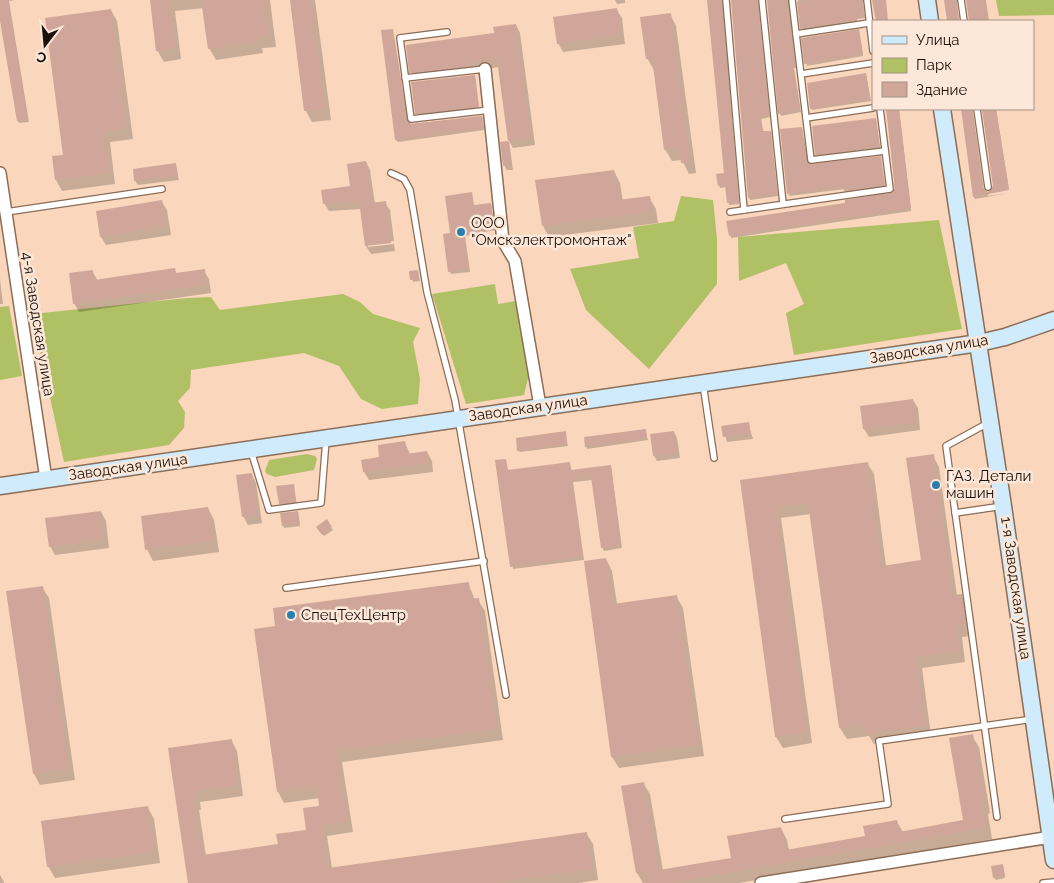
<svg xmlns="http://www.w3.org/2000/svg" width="1054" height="883" font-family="Raleway,sans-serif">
  <rect width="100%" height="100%" fill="#fad6bd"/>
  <g fill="#b0c065">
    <polygon points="996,0 1054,0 1054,15 999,16"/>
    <polygon points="681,196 713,200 717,239 717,284 649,369 586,310 570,269 639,258 633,227 674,221"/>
    <polygon points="939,220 962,329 794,355 786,313 804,304 786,263 739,281 738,237"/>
    <polygon points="495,284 498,304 515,301 530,370 524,395 466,404 432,294"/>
    <polygon points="343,294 360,302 373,314 420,328 413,342 420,379 418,404 382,409 361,399 339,366 304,353 191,370 190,388 178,401 185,412 184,428 169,445 64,462 32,314 187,298 211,297 220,310"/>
    <polygon points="9,306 22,376 0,380 0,307"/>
    <polygon points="307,454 315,456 317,459 314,470 275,477 267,474 265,471 269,460"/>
  </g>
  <g fill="#0003">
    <polygon points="0,0 16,0 9,1 29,122 19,123 18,121 0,13"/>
    <polygon points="151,0 270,0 276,47 262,48 263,53 216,60 209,48 204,8 175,11 181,59 164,62 157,50"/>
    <polygon points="291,0 315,0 331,120 312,122 306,111"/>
    <polygon points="615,0 625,0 625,3 617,4"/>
    <polygon points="708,0 723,0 739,204 729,205 726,187 720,188 719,185 725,174"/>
    <polygon points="732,0 758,0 770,117 761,119 763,133 770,132 771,134 778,196 750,200 749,197"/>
    <polygon points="768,0 789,0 796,68 794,68 801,112 781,116 780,113"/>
    <polygon points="798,0 866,0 863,3 865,18 857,19 857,22 803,30"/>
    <polygon points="945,0 960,0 957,3 959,21 948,21"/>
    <polygon points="111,10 117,21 133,139 110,142 115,184 62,191 56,180"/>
    <polygon points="617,10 622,18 625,44 563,52 558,43"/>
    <polygon points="670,14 676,26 696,173 689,174 682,160 672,161 665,149 654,70 647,58"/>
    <polygon points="516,25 520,33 535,145 513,148 509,141 513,170 507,170 504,165 502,143 509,142 499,67 477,70 478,73 415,80 411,72"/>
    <polygon points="859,33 863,56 807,66 803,39"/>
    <polygon points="866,74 871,101 812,110 811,108"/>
    <polygon points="475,76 479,109 418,116 416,113"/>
    <polygon points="887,109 899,109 911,211 731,238 728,222 847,204 895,192"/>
    <polygon points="962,109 975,109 973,112 984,190 988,193 994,187 982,109 996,109 1009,189 990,193 987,196 1009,193 975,199 974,197"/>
    <polygon points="482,117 484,130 398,142 396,140 408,124"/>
    <polygon points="876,120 880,149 818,157 816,154"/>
    <polygon points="802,128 809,166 880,158 885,187 846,193 845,189 789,196"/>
    <polygon points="366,162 370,170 375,204 385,203 390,210 394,241 368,245 368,247 394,244 395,251 371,254 366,246 361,209 329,211 324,203 351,187"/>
    <polygon points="175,165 179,180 138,185 135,181 134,170"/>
    <polygon points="614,171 620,183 623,201 649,197 656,209 658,223 549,237 543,226"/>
    <polygon points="471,194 474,206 491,204 495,230 465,236 470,272 451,274 450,272"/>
    <polygon points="162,202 167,210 171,235 106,245 101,237 97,212"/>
    <polygon points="174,269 177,275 204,271 209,279 211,293 79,312 74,303 92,271 98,281"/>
    <polygon points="418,271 420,281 413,282 411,272"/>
    <polygon points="0,279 3,304 0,304"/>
    <polygon points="913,400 918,408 920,430 869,437 864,429 861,407"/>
    <polygon points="748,423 753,439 727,442 723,427"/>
    <polygon points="645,430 648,440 587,449 586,446"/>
    <polygon points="674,432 677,438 680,458 657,461 654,456 651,435"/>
    <polygon points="565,433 568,446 520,452 518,450"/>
    <polygon points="405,443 410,454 427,452 432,461 433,472 369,480 364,472 363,461 381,459"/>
    <polygon points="933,456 939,467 957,596 961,595 967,606 971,636 962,637 965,662 922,668 931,736 874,744 869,736 847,739 840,728 811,514 781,518 812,743 783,748 776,737 741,482 867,463 874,474 886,566 922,561"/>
    <polygon points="505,460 508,471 569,463 572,471 611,466 622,548 604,551 602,547 593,480 573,482 584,560 513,569"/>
    <polygon points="252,475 256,483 262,523 248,525 243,516"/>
    <polygon points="293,485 297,504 281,506 280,504"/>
    <polygon points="208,508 214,520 219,552 153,561 147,549"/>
    <polygon points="101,512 106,521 109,548 55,555 50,546"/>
    <polygon points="282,514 298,514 300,526 284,528"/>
    <polygon points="326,521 333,530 324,536 318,527"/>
    <polygon points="606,559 612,571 617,604 676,596 683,608 704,756 619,768 612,757"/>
    <polygon points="468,583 475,600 478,600 485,611 503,740 342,762 353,832 327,836 332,868 586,833 593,844 598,880 578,883 189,883 169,749 231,740 237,751 243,796 200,802 201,810 199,810 206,856 279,845 307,831 321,807 320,798 284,803 278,792 277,627"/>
    <polygon points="42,587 49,598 75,780 40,785 34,774"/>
    <polygon points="972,736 979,747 990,813 988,814 992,839 739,883 643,883 637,873 622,787 643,783 650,794 663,871 732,859 781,828 787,840 789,850 866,837 897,822 903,832 965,821"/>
    <polygon points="148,808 154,819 160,863 55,878 48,866"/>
    <polygon points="1003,866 1005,878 996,880 994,878"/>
    <polygon points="0,875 4,882 4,883 0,883"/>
  </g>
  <g fill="#cfa699">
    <polygon points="0,0 8,0 28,119 17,121 0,21"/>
    <polygon points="150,0 169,0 176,48 156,51"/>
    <polygon points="201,0 265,0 270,35 257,37 257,42 208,49"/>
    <polygon points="290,0 311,0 325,109 304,111"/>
    <polygon points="707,0 721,0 739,202 727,203 725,185 718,186 716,174 724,173"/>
    <polygon points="731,0 757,0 769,115 761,117 763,131 771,131 777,194 748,198"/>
    <polygon points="767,0 785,0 786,4 788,4 795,66 793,66 800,110 778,114"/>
    <polygon points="812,0 862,0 864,16 857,17 857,20 800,29 797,2"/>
    <polygon points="872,0 886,0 888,21 876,21"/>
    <polygon points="944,0 956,0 959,21 947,21"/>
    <polygon points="966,0 986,0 989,21 969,21"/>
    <polygon points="617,8 621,35 557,44 553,17"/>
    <polygon points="111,9 127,128 105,131 110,173 55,180 52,156 63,155 45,18"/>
    <polygon points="671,13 690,162 681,163 679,148 664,150 652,58 646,59 640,17"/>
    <polygon points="516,24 531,138 508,141 497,60 474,63 474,66 409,73 406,45 494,33 493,27"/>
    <polygon points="393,29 408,122 412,124 480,116 482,116 484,128 395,140 381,30"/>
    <polygon points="859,29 863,54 804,64 801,38"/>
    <polygon points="866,73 870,99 810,109 807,83"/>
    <polygon points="475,75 479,107 415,114 411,82"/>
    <polygon points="886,109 899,109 911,208 729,236 726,221 845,203 845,200 893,192 895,188"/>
    <polygon points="961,109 972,109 983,188 988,192 993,186 982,109 996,109 1009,190 973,197"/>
    <polygon points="876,118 880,147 815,155 812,126"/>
    <polygon points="802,127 806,161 809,164 881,156 885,185 844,191 843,187 787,194 780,129"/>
    <polygon points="508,141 511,164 503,166 500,142"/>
    <polygon points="366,161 372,203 386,201 391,243 365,246 359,201 323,204 321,190 350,186 347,164"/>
    <polygon points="176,163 178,176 134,181 133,169"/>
    <polygon points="614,170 618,200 650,196 652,212 542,226 535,180"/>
    <polygon points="472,192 474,205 491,203 494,228 464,234 469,269 448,272 443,234 450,233 445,196"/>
    <polygon points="162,200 167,226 100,237 96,211"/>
    <polygon points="175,268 176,273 205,269 207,285 73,304 69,273 93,270 94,280"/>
    <polygon points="418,270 419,279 410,280 409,271"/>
    <polygon points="913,399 917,422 863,429 860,406"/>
    <polygon points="749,422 751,434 723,437 721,426"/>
    <polygon points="646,429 647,438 585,447 584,437"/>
    <polygon points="566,431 567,444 517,451 516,438"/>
    <polygon points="674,431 677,453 653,456 650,434"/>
    <polygon points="405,441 407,454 427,451 429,463 363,472 361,460 379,457 378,445"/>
    <polygon points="934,454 953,595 962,594 966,625 956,626 960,651 916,657 926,726 866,734 865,725 839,728 808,503 776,507 807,733 775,737 740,480 868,462 882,566 921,560 906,458"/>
    <polygon points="506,459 508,470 570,462 571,470 611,465 621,545 601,548 591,477 572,479 583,557 510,567 495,460"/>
    <polygon points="252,473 258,515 242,517 236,475"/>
    <polygon points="294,484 296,502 279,504 276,486"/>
    <polygon points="208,507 213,541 145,550 141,516"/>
    <polygon points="101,511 105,539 49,547 45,518"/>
    <polygon points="298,511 300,524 282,526 280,513"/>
    <polygon points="327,519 332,527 322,535 316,527"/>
    <polygon points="606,558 613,604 677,595 698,745 611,757 584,561"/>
    <polygon points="469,582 471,599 479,598 497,729 336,751 348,821 322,825 328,868 587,832 592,869 492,883 188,883 168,748 232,739 238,785 195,791 196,799 194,800 202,855 278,844 276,834 306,830 303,808 319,806 317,787 277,792 254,629 275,626 273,608"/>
    <polygon points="43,586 69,769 33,774 6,591"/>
    <polygon points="973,734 985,802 982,802 986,828 669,883 645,883 643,872 636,873 621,786 644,782 659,870 731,858 727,836 781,827 786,850 865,836 863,826 897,820 899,832 963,820 949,738"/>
    <polygon points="148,806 155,852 47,867 41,821"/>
    <polygon points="1003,864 1005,876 993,878 991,866"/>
  </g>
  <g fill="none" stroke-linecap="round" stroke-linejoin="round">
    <defs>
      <g id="service">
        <polyline points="726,0 744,210"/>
        <polyline points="762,0 783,204"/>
        <polyline points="792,0 811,160 885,151"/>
        <polyline points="867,0 873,51"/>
        <polyline points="961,0 964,21"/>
        <polyline points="447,32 400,38 411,119 490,110"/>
        <polyline points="796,34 869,23"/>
        <polyline points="801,74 873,63"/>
        <polyline points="405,78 485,69"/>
        <polyline points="977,109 988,187"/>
        <polyline points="806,118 873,108"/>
        <polyline points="391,173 404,179 410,190 427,292 455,400 506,695"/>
        <polyline points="6,212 162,189"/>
        <polyline points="730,212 890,189 880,109"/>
        <polyline points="703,384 714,458"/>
        <polyline points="988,423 946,446 997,817"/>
        <polyline points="251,451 269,510 321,503 326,440"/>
        <polyline points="955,513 1003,506"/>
        <polyline points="286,588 484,561"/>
        <polyline points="785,819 888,804 879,741 1033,719"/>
        <polyline points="1043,883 1054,882"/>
      </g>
      <g id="minor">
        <polyline points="485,69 503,241 515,261 540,406"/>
        <polyline points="0,173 46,479"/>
        <polyline points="761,883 1051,837"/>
      </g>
      <g id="secondary">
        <polyline points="927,0 930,21"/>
        <polyline points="942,109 1003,506 1054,860"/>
        <polyline points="0,486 979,343 1005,337 1054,320"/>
      </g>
    </defs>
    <use href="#service" stroke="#8c6d56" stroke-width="8"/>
    <use href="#minor" stroke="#8c6d56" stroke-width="14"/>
    <use href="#secondary" stroke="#8c6d56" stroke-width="19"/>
    <use href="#service" stroke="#fff" stroke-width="5.5"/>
    <use href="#minor" stroke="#fff" stroke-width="11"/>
    <use href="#secondary" stroke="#cfebfc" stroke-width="16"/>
  </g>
  <g fill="#297fae" stroke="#fce7d8" stroke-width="2">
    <circle cx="461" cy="232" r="5"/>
    <circle cx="936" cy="485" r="5"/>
    <circle cx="291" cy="615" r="5"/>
  </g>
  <g text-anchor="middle" stroke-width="5" stroke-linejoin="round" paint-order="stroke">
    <g font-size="15" fill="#1c1108" stroke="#fce7d8" text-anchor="start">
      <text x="471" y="228">ООО<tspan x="471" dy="17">"Омскэлектромонтаж"</tspan></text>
      <text x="946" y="481">ГАЗ. Детали<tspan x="946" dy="17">машин</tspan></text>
      <text x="301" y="620">СпецТехЦентр</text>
    </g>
    <g font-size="15" fill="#1c1108" stroke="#fce7d8">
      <text transform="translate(38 324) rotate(81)" y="5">4-я Заводская улица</text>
      <text transform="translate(929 349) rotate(-9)" y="5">Заводская улица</text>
      <text transform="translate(528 408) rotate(-8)" y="5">Заводская улица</text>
      <text transform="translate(128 467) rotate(-8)" y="5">Заводская улица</text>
      <text transform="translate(1016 588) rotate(82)" y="5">1-я Заводская улица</text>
    </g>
  </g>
  <rect x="872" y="20" width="162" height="90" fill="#fce7d8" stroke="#a29185"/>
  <rect x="882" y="36" width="25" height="8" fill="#cfebfc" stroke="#a29185"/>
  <text x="916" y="45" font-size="15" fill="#1c1108">Улица</text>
  <rect x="882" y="58" width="25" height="15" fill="#b0c065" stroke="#a29185"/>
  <text x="916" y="70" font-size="15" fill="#1c1108">Парк</text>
  <rect x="882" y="82" width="25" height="15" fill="#cfa699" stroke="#a29185"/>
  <text x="916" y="95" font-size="15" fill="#1c1108">Здание</text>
  <g transform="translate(45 45) rotate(196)" stroke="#fce7d8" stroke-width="4" paint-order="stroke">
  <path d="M0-4L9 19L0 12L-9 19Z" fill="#1c1108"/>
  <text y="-8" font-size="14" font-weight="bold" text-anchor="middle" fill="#1c1108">С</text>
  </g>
</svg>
